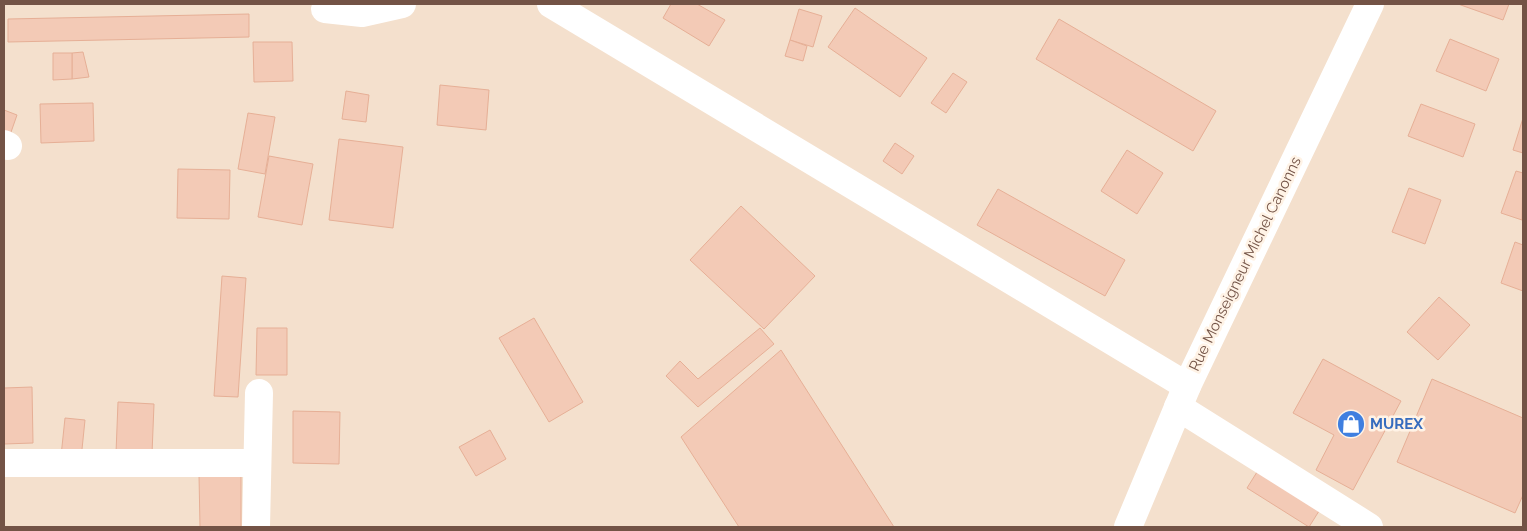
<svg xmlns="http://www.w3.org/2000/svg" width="1527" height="531" font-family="Raleway,sans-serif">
  <rect width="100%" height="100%" fill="#fdefdf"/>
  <rect fill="#f4e0cd" x="4" y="4" width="1519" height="523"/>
  <g fill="#f3cab6" stroke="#e6af96">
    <polygon points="671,4 697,4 725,20 709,46 663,18"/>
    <polygon points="1458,4 1509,4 1503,20"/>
    <polygon points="855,8 927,58 900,97 828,47"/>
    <polygon points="799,9 822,16 813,47 790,40"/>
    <polygon points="249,14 249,37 8,42 8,19"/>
    <polygon points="1059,19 1216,111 1193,151 1036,59"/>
    <polygon points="1450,39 1499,59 1486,91 1436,71"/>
    <polygon points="790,40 807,46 803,61 785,56"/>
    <polygon points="253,42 292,42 293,81 254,82"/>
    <polygon points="83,52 89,77 72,79 72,53"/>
    <polygon points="53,53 72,53 72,79 53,80"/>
    <polygon points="953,73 967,82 946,113 931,103"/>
    <polygon points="440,85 489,90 486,130 437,125"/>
    <polygon points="346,91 369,95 366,122 342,119"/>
    <polygon points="93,103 94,141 41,143 40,104"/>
    <polygon points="1421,104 1475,124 1463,157 1408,136"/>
    <polygon points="4,110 17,115 10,135 4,133"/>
    <polygon points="248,113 275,117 265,174 238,169"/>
    <polygon points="1523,118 1523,153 1513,150"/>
    <polygon points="339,139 403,147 393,228 329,220"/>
    <polygon points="895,143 914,156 902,174 883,161"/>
    <polygon points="1127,150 1163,173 1137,214 1101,191"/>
    <polygon points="269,156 313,164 302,225 258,217"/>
    <polygon points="178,169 230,170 229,219 177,218"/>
    <polygon points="1516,171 1523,173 1522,220 1501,213"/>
    <polygon points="1409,188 1441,200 1425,244 1392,232"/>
    <polygon points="998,189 1125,260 1105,296 977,225"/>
    <polygon points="741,206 815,276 764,329 690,260"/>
    <polygon points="1515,242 1523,245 1523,291 1501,283"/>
    <polygon points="222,276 246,278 238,397 214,396"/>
    <polygon points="1439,297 1470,325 1438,360 1407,332"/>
    <polygon points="534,318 583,402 549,422 499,338"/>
    <polygon points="257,328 287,328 287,375 256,375"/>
    <polygon points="760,328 774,344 698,407 666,376 680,361 698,379"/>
    <polygon points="781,350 894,527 739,527 681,437"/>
    <polygon points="1323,359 1401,401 1353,490 1316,470 1334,435 1293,413"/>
    <polygon points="1432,379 1523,418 1523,495 1515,513 1397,462"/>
    <polygon points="32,387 33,443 4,444 4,388"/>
    <polygon points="118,402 154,404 152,454 116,453"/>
    <polygon points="293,411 340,412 339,464 293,463"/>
    <polygon points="65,418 85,420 81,459 61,456"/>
    <polygon points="490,430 506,459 476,476 459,447"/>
    <polygon points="1257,472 1319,511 1309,527 1247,488"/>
    <polygon points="199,475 241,475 241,527 200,527"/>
  </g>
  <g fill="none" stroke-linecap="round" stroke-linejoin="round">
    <g stroke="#fff" stroke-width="28">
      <polyline points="551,4 1187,386"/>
      <polyline points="325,9 362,13 402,4"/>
      <polyline points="4,144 8,146"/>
      <polyline points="1178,407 1369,527"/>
      <polyline points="4,463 257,463"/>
      <polyline points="256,527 259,393"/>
    </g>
    <polyline stroke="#fff" stroke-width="28" points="1128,527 1187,386 1370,4"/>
  </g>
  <defs>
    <symbol id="shop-disc" viewBox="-11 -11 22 22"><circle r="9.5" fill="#3f7fe0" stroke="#fff3e6"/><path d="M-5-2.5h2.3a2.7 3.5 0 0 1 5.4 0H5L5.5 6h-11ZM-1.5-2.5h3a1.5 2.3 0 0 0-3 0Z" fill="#fff"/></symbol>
  </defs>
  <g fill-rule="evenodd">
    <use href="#shop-disc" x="1335" y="408" width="32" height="32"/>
  </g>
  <g text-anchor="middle" stroke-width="5" stroke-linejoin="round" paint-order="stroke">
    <g font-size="15" fill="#735346" stroke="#fff3e6">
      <text transform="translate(1245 264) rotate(-64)" y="5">Rue Monseigneur Michel Canonns</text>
    </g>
    <g font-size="15" font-weight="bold" fill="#366cbe" stroke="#fff3e6" text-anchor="start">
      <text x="1370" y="429">MUREX</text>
    </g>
  </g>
  <rect width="1527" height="531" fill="none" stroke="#735346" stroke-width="10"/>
</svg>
